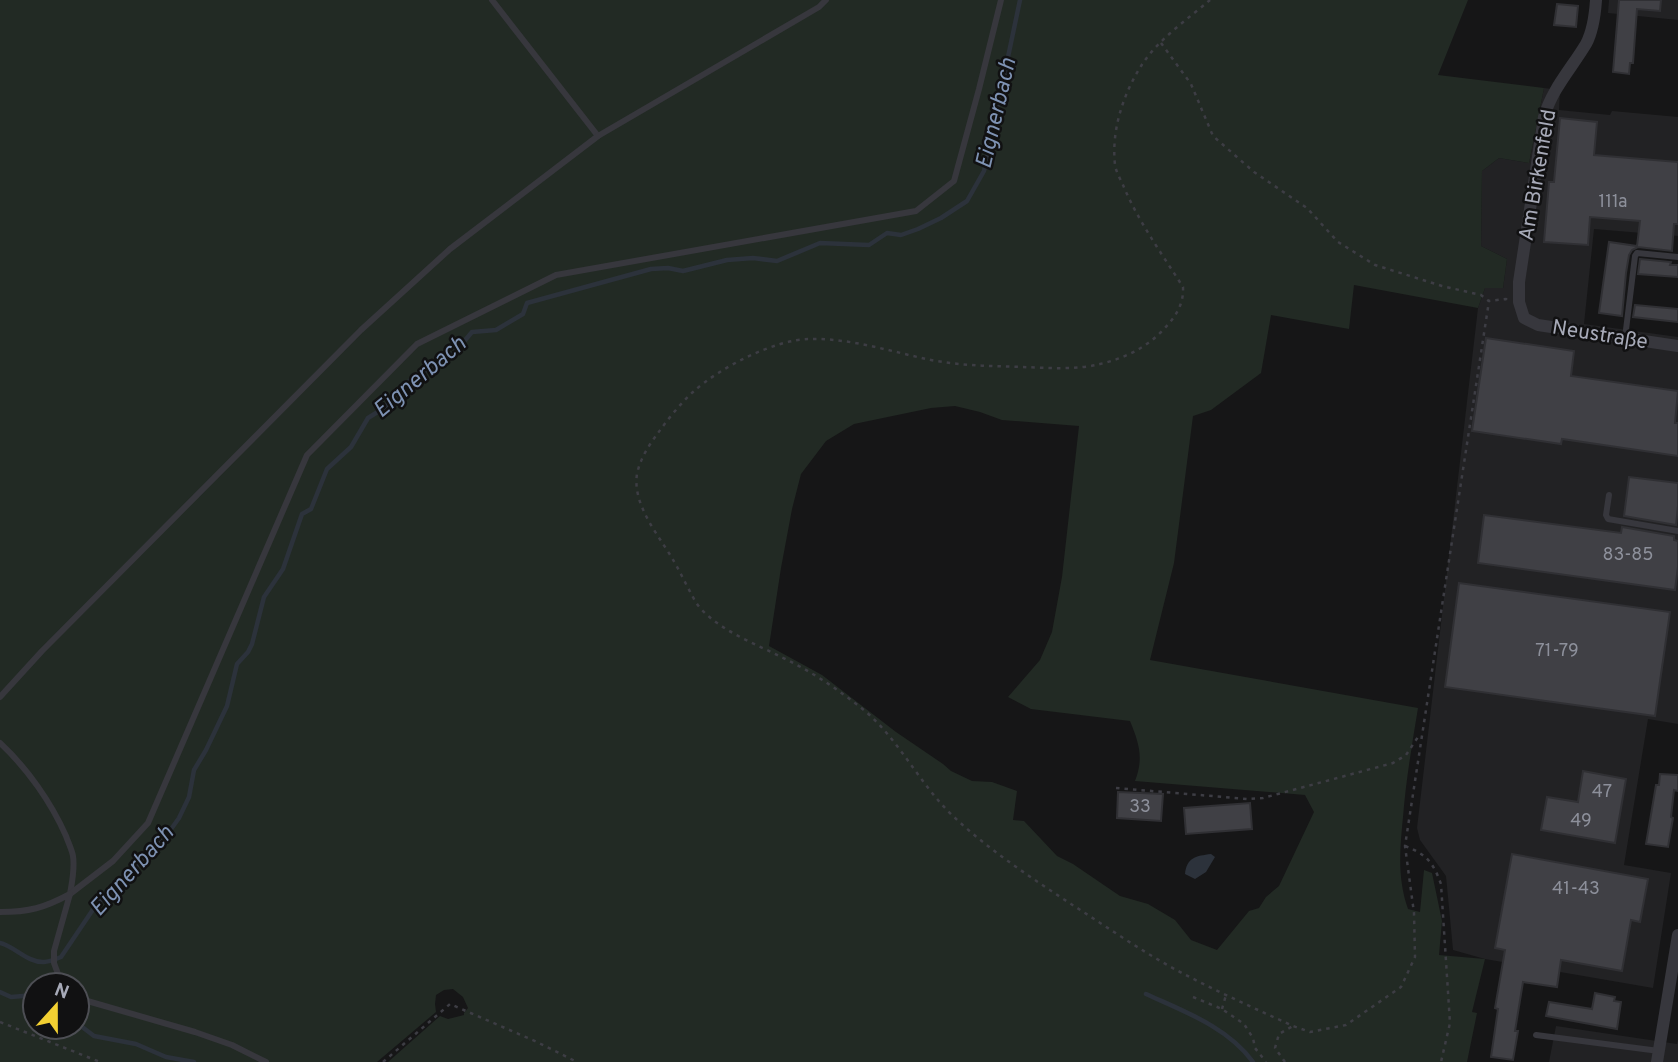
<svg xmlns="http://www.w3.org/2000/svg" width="1678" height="1062" font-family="Overpass,sans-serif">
  <rect width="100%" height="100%" fill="#161617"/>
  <g fill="#222224">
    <polygon points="1609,0 1678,0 1678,20 1608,13"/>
    <polygon points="1544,88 1560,90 1559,110 1610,115 1612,111 1678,117 1678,236 1594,229 1584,324 1678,337 1678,724 1648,719 1624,865 1671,873 1653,988 1485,959 1453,950 1446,876 1420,840 1417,828 1478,308 1485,288 1503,288 1507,259 1481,246 1482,171 1499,158 1529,163"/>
    <polygon points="1556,1026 1677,1044 1678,1040 1678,1062 1549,1062"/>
  </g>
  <path fill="#222a24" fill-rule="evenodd" d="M0 0H1468L1438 75 1544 88 1529 163 1499 158 1482 171 1481 246 1507 259 1503 288H1485L1478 308 1354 285 1349 329 1271 315 1261 373 1211 410 1193 416 1174 563 1150 660 1418 708C1412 744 1406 780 1403 817 1400 848 1397 878 1408 909L1420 912 1424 870 1432 873 1442 921 1439 955 1485 959 1472 1012 1477 1013 1467 1062H388L440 1016 448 1019 464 1015V1013L468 1008 463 997 453 989 444 990 436 995 435 1004 436 1012 377 1062H0ZM955 406 980 412 1002 420 1079 426 1062 577 1052 632 1040 660 1008 697 1031 709 1130 721C1139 743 1144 758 1135 781L1305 795 1314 812 1279 886 1266 897 1259 908 1249 911 1217 950 1191 940 1175 920 1148 904 1120 896 1073 864 1057 856 1024 821 1013 820 1017 791 992 782 972 781 951 771 943 764 896 732 822 675 769 646 781 568 792 509 801 474 826 441 854 424 931 408ZM35 985H77V1027H35Z"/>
  <path fill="#2c323b" d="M1211 854 1215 857 1206 872 1195 879 1185 874C1187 857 1196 856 1211 854Z"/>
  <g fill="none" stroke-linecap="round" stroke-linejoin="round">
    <g stroke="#2c323b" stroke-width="4.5">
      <path d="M0 943C14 946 28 963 44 962 49 962 56 959 61 957L96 905 164 839 179 818 189 797 194 770 206 750 227 706 237 664 248 652 252 644 264 597 283 569 302 514 311 509 327 469 351 447 368 418 384 408 415 375 438 365 456 351 472 332 496 330 523 314 527 303 651 269 668 268 683 271 727 260 753 258 777 261 820 243 869 245 887 233 901 235 918 229 941 218 967 201 984 171 1020 0"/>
      <polyline points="0,992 11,997 35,995"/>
      <path d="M1146 994C1183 1011 1228 1027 1253 1062"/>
      <polyline points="77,1023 94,1036 136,1044 166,1057 194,1062"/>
    </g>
  </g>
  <g fill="#404045" stroke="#303034" stroke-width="2">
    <polygon points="1619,0 1661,0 1660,11 1637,9 1633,63 1630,63 1629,74 1613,72"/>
    <polygon points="1557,4 1578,6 1576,27 1554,25"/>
    <polygon points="1560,118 1597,122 1594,155 1678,162 1678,224 1674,224 1672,251 1638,247 1632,250 1629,255 1626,273 1622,316 1599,313 1609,242 1637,246 1640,221 1590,217 1588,245 1544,242 1549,182 1554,182"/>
    <polygon points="1640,259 1671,262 1670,265 1678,265 1678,277 1638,274"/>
    <polygon points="1635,305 1678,309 1678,322 1633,317"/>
    <polygon points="1486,338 1574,351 1571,376 1678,391 1675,423 1678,423 1678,456 1562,439 1561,444 1472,431"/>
    <polygon points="1629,477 1678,483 1678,506 1676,525 1624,516"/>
    <polygon points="1484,515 1621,533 1622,527 1674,536 1674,540 1678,541 1678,567 1675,590 1478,563"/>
    <polygon points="1459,583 1670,612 1655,716 1445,687"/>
    <polygon points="1583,771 1626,779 1615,843 1541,830 1547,797 1578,802"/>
    <polygon points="1660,774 1678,775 1678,791 1674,790 1671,817 1673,818 1668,847 1646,844 1656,785 1659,785"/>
    <polygon points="1118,792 1163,794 1161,821 1117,818"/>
    <polygon points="1250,803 1252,829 1186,834 1184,808"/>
    <polygon points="1512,854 1648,879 1640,922 1631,920 1622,971 1561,960 1557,987 1523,982 1515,1031 1518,1031 1513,1060 1491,1057 1498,1009 1495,1008 1505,950 1495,948"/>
    <polygon points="1595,993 1615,997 1614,1001 1621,1002 1617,1029 1546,1016 1549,1002 1592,1009"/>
  </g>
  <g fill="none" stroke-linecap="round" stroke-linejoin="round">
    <g stroke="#3d3d44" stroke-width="2.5" stroke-dasharray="3.5 5" stroke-linecap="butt">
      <path d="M1210 0C1189 18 1159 39 1143 63 1124 92 1111 129 1115 165 1116 171 1120 179 1123 185 1138 221 1162 254 1183 287 1184 306 1174 319 1160 333 1144 349 1122 359 1100 364 1077 370 1047 368 1023 367 992 366 962 366 931 360 892 352 851 338 810 339 775 339 719 368 693 392 680 404 668 419 658 433 649 445 640 459 637 474 633 499 650 524 663 544 672 557 679 570 686 584 691 593 695 603 702 610 723 632 754 643 781 657 811 671 839 690 865 711 900 741 920 785 954 817 989 850 1030 877 1071 904 1107 927 1144 953 1182 973 1218 992 1256 1009 1293 1026L1310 1032 1346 1025 1401 987 1415 957 1414 913 1405 846 1489 301"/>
      <polyline points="1161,43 1191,84 1213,136 1254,172 1307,208 1338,242 1375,265 1442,286 1481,295 1489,301 1506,299 1507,300"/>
      <polyline points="1116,788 1247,799 1263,798 1393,763 1406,755 1420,734"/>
      <path d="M1405 846C1426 854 1433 862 1441 884L1450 1023 1441 1062"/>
      <polyline points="1193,997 1222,1009 1244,1024 1253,1038 1255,1048 1266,1062"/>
      <polyline points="1222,1009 1226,995"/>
      <polyline points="0,1022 100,1062"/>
      <polyline points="383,1062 450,1004 537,1042 577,1062"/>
      <polyline points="1285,1062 1275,1048 1279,1034 1293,1026"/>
    </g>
    <g stroke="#37373d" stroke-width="6">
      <polyline points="492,0 598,136"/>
      <polyline points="1625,338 1635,256 1637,253 1678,257"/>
      <polyline points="1609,495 1606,515 1608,519 1678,531"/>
      <polyline points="0,697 42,651 361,330 450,249 598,136 819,7 826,0"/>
      <path d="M0 743C27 768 51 802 66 836 68 842 72 850 73 856 75 869 72 882 70 894"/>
      <polyline points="70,894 113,861 148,823 307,455 417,344 556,275 916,211 954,181 979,89 1001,0"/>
      <path d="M0 912C29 912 44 908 70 894L54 951V963L62 985"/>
      <polyline points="77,998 195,1032 232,1045 266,1062"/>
      <polyline points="1536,1035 1659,1051"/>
    </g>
    <g stroke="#37373d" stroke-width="12">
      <path d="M1596 0C1595 15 1593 31 1586 44 1571 69 1552 89 1544 117L1519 282V302L1524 318 1538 325 1678 346"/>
      <polyline points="1657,1062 1678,935"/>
    </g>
  </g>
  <g text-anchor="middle" stroke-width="5" stroke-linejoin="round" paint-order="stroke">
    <g font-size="18" fill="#8d909b">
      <text x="1613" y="207">111a</text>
      <text x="1628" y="560">83-85</text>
      <text x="1557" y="656">71-79</text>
      <text x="1602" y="797">47</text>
      <text x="1140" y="812">33</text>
      <text x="1581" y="826">49</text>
      <text x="1576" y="894">41-43</text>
    </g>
    <g font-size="21" fill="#a7aab8" stroke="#111112">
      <text transform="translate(1537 175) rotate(-80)" y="7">Am Birkenfeld</text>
      <text transform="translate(1600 334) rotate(9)" y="7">Neustraße</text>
    </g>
    <g font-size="23" font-style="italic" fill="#7e92b3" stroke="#111112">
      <text transform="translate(995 113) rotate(-77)" y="8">Eignerbach</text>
      <text transform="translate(419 376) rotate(-40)" y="8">Eignerbach</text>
      <text transform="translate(131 870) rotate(-48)" y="8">Eignerbach</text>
    </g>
  </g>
  <g transform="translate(56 1006) rotate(21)"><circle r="33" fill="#111112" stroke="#4d4e54" stroke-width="2"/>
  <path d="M0-5L12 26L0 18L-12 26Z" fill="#f3d032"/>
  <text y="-10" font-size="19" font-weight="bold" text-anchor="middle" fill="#a7aab8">N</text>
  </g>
</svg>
